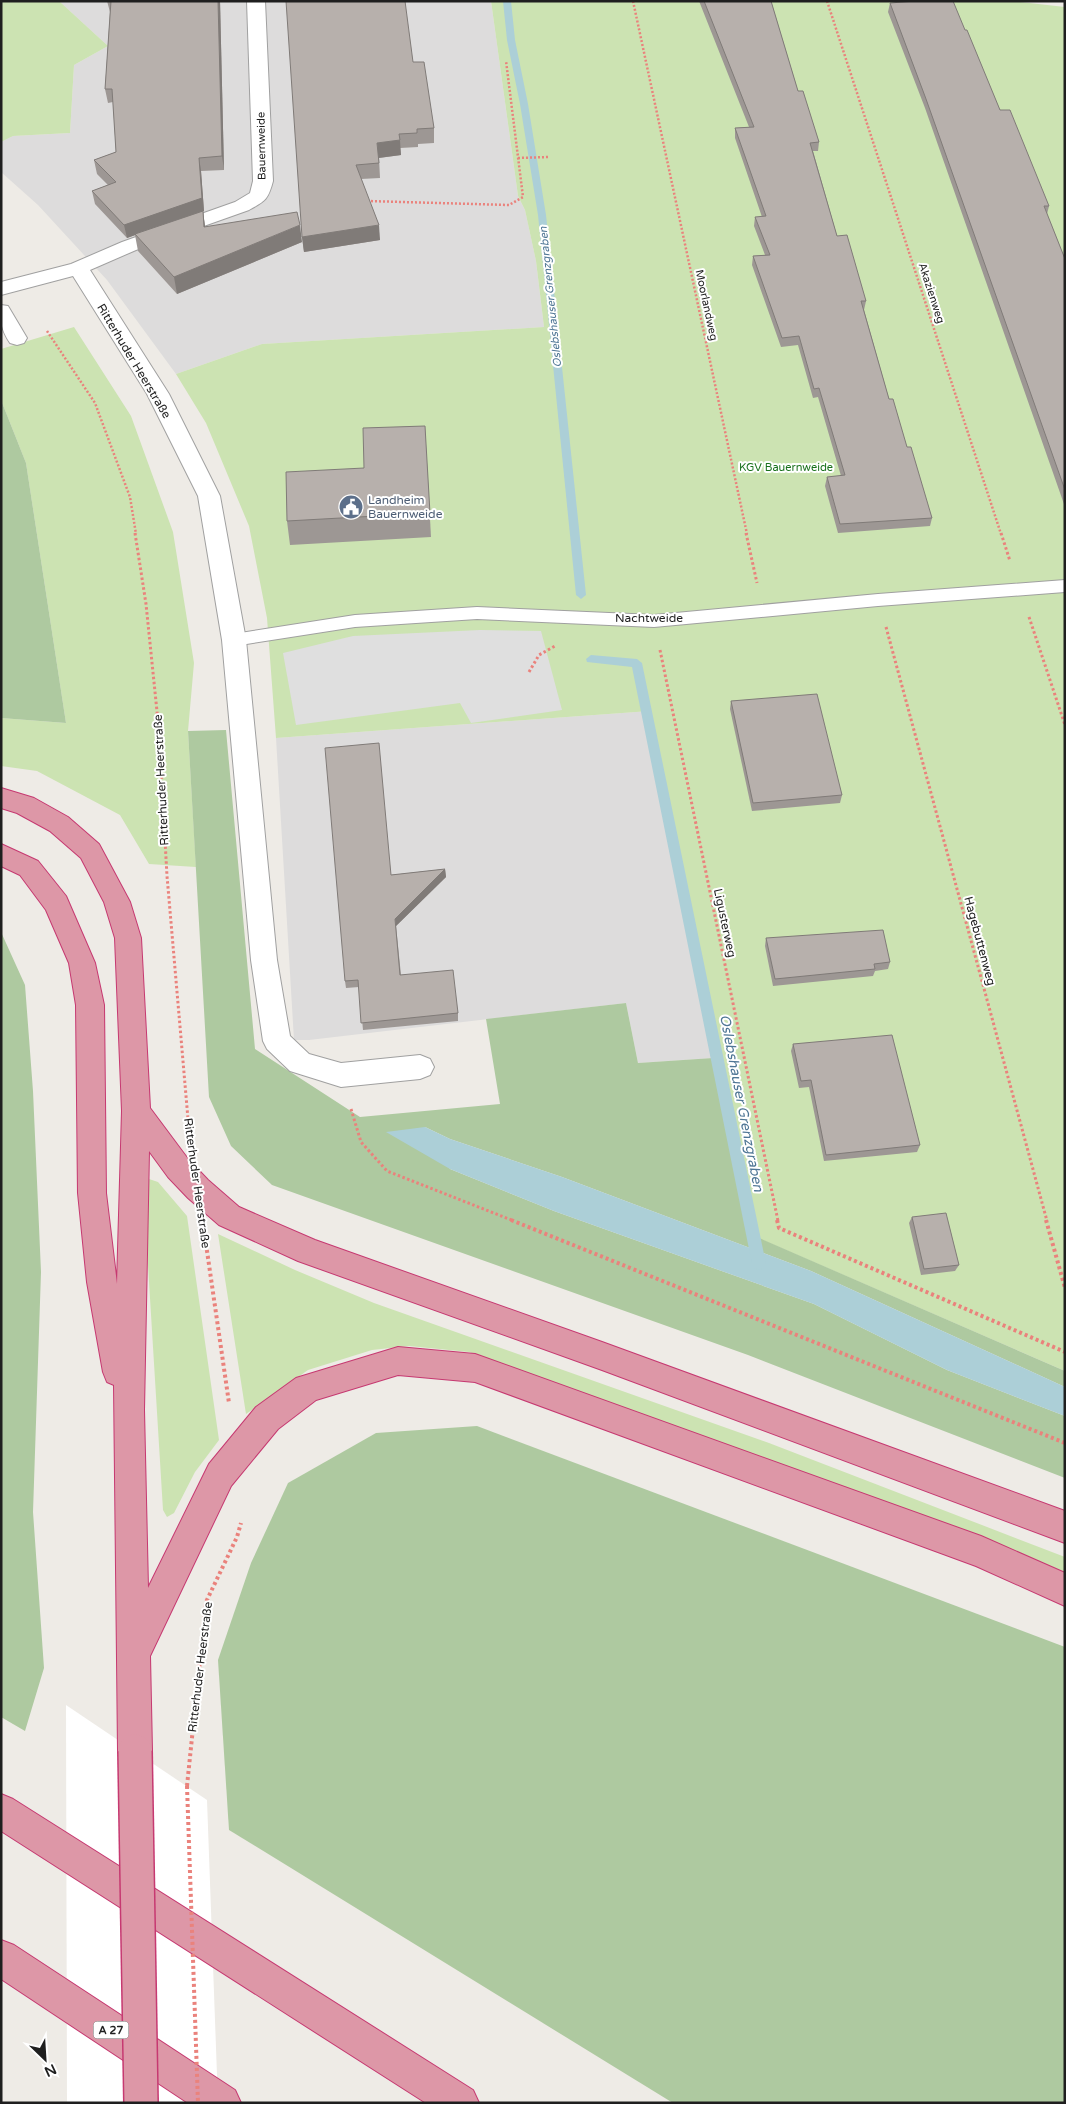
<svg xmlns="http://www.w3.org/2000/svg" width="1066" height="2104" font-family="'Varela Round',sans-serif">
  <rect width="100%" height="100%" fill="#eeebe6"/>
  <g fill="#dddcdc">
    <polygon points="59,1 491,1 515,174 518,196 525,210 536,261 544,327 262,344 176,374 107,280 38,205 1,172 1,142 13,136 70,133 74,65 108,46"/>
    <polygon points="650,711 713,1058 638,1063 626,1003 309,1040 294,1040 276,738"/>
  </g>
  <g fill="#cce3b2">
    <polygon points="1,1 59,1 108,46 74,65 70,133 13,136 1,142"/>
    <polygon points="491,1 1011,1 1065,7 1065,1371 749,1234 713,1058 650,711 276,738 267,618 249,526 206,423 176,374 262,344 544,327 536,261 525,210 518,196 515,174"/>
    <polygon points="74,327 131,416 173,532 194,663 188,731 196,867 149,864 120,815 37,771 1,766 1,718 66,723 26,463 1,400 1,349"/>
    <polygon points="149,1179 158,1182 187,1216 219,1440 195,1472 174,1513 167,1517 163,1510 143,1184"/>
    <polygon points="218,1234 295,1270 374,1303 769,1443 1065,1557 1065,1575 851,1491 469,1352 409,1346 372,1350 308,1370 246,1414"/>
  </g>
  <g fill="#aec9a0">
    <polygon points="1,400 26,463 66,723 1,718"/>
    <polygon points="226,730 255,1049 360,1117 500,1104 486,1019 626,1003 638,1063 713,1058 750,1234 1065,1371 1065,1387 811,1271 562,1177 450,1139 425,1127 450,1169 554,1211 814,1304 947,1370 1065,1416 1065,1478 748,1355 272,1185 231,1146 209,1097 188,731"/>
    <polygon points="1,932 25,985 33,1091 41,1272 33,1512 44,1668 25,1731 1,1717"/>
    <polygon points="477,1426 1065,1647 1065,2103 673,2103 229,1830 218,1660 251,1563 288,1483 376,1433"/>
  </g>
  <polygon fill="#dfdfdf" points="480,630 541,631 562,710 471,723 460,703 296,725 283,653 353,636"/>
  <polygon fill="#accfd7" points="425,1127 450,1139 562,1177 811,1271 1065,1387 1065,1416 947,1370 814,1304 554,1211 450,1169 386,1132"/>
  <polygon fill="#fff" points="66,1705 207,1800 218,2103 67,2103"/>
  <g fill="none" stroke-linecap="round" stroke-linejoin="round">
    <g fill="#accfd7" fill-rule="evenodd">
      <polygon points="503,1 511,1 515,40 528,104 546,215 586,595 581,599 576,595 538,215 520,104 507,40"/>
      <polygon points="591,655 637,659 642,663 766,1264 764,1268 759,1270 754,1268 752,1264 632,667 587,662 586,659"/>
    </g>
    <defs>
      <polygon id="lane" points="1065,580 1065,592 878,606 654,627 477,619 355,627 234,646 228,644 225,640 228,636 234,634 355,615 477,607 654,615 878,594"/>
      <g id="street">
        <path d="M247 1H265L273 181C268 200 265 201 249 210L136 250 90 270 169 394 220 496 246 640 277 960 290 1036 309 1054 341 1063 420 1055 430 1059 434 1067 430 1075 420 1079 341 1087 290 1071 267 1049 263 1041 251 960 222 640 198 496 147 394 73 276 1 295V282L71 264 122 242 235 202 250 193 253 181Z"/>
        <path d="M1 305 8 306 27 338 24 343 17 345 10 343C0 328 1 321 1 305Z"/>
      </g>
      <g id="highway">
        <polygon points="1,788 34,798 68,817 99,844 130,902 141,938 150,1108 188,1159 208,1180 239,1207 315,1240 602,1342 1065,1511 1065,1543 602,1370 298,1261 219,1225 188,1198 168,1177 149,1151 144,1410 148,1588 209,1464 256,1407 296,1378 398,1347 475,1354 981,1536 1065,1573 1065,1606 976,1566 475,1382 398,1375 316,1400 278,1429 231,1486 150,1656 152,1751 147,1763 135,1768 123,1763 118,1751 114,1385 107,1382 103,1372 87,1282 78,1193 76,1005 69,963 46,910 20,875 1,866 1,844 38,861 66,896 95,963 104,1005 106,1193 117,1284 122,1111 115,938 104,902 81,858 50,831 17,813 1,808"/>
        <polygon points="1,1794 13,1799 473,2090 479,2103 426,2103 1,1831"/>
        <polygon points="1,1940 14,1945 235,2090 241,2103 188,2103 1,1979"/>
      </g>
    </defs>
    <use href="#lane" stroke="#a0a0a0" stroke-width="2"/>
    <use href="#street" stroke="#a0a0a0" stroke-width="2"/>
    <use href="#highway" stroke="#c63971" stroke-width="2"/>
    <g stroke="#ea827c" stroke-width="2.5" stroke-dasharray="2 2" stroke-linecap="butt">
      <polyline points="633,1 747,534"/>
      <polyline points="827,1 1001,534"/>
      <polyline points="518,158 549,157"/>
      <polyline points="367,201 509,205 523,197 506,61"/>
      <polyline points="47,331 95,403 130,497 136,534"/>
    </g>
    <g stroke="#ea827c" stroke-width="3" stroke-dasharray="2.5 2.5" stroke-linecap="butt">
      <polyline points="135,533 146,604 159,731 167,876 188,1119"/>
      <polyline points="746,533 757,583"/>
      <polyline points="1001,533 1010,561"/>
      <polyline points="1029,617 1065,725"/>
      <polyline points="886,627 1047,1221"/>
      <polyline points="660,650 778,1221"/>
      <polyline points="529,672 539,655 555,646"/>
      <polyline points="351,1109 361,1142 387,1171 514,1221"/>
    </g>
    <g stroke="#ea827c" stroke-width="4" stroke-dasharray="3 3" stroke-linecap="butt">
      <polyline points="511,1220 1065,1443"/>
      <polyline points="777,1220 779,1228 1065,1352"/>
      <polyline points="1046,1220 1065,1288"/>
      <polyline points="206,1244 229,1403"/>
      <polyline points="187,1786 206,1602 237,1537 241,1523"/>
    </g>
    <use href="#lane" fill="#fff" fill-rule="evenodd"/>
    <use href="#street" fill="#fff" fill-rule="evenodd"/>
    <use href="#highway" fill="#dd97a7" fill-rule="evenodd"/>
    <defs>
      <polyline id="highway-bridge" points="135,1751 141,2103"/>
    </defs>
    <use href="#highway-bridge" stroke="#c63971" stroke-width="36" stroke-linecap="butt"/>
    <polyline stroke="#ea827c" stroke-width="4" stroke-dasharray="3 3" stroke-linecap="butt" points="187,1786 198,2103"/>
    <use href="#highway-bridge" stroke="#dd97a7" stroke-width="33"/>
  </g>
  <g fill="#9d9794">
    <polygon points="107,1 220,1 224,170 201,171 204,211 203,211 205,227 302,242 177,294 138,251 135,235 127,238 95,204 92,191 108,185 97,174 94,160 116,152 113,102 108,103 105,89 110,12"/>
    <polygon points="699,1 771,1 798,91 819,142 818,151 813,151 837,236 866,301 864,310 889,399 932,518 930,526 838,533 825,486 827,477 841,476 818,397 813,398 798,345 781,347 752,265 753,256 765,255 754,226 755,217 762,217 735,138 735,128 749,127"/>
    <polygon points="890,3 965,30 1000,110 1049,206 1047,214 1065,259 1065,507 925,108 888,12"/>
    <polygon points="413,62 434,128 434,143 418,144 418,147 400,148 401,155 379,158 380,178 361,179 380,240 304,252 302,237"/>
    <polygon points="425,426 431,537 290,545 287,521"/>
    <polygon points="731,701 842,795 840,803 752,811 730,709"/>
    <polygon points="445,869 446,877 396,926 401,975 458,1013 458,1021 363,1030 359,987 346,988 345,981 391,875"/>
    <polygon points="766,938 890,962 888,969 875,971 873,976 773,986 765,946"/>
    <polygon points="793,1044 920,1145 917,1152 824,1161 809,1087 799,1088 791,1051"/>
    <polygon points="912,1217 959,1265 955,1271 921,1275 909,1223"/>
  </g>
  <g fill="#807b78">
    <polygon points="218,1 220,1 224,170 222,156"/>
    <polygon points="400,140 401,155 378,158 377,143"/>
    <polygon points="199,158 201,171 204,211 203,211 205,227 204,227 203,211 127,238 124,225"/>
    <polygon points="300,225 302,242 177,294 174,277"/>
    <polygon points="379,225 380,240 304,252 302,237"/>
    <polygon points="445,869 446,877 396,926 395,919"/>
  </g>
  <g fill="#b7b0ac" stroke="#807b78">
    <polygon points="111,1 218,1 222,156 199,158 202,198 124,225 92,191 116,182 94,160 116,152 112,89 105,89"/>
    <polygon points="286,1 405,1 413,62 424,62 434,128 417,129 417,133 399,134 400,140 377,143 379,163 356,165 379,225 302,237"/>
    <polygon points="704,1 771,1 798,91 803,91 819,142 810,143 837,236 847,235 866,301 861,301 889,399 893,399 907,447 911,447 932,518 840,524 827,477 845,475 819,388 814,389 799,336 782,338 753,256 770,255 755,217 766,216 735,128 754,127"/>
    <polygon points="915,1 953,1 965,30 967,30 1000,110 1010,110 1049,206 1044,206 1065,259 1065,490 926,99 890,3"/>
    <polygon points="203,211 204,227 297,212 300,225 174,277 135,234"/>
    <polygon points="425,426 430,513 287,521 286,472 364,468 363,428"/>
    <polygon points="817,694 842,795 753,803 731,701"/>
    <polygon points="379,743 391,875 445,869 395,919 400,975 453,970 458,1013 361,1023 358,980 345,981 325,748"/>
    <polygon points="883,930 890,962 874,964 875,969 775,979 766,938"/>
    <polygon points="892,1035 920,1145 826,1155 811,1080 801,1081 793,1044"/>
    <polygon points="946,1213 959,1265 924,1269 912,1217"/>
  </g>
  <defs>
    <symbol id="civic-disc" viewBox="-11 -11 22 22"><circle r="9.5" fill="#5c6f8a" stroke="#fff"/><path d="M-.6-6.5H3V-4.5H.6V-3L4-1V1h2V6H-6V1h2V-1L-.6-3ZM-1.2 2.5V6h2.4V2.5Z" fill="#fff"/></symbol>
  </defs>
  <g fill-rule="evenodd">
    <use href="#civic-disc" x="337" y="493" width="28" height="28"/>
  </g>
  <g text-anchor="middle" stroke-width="4" stroke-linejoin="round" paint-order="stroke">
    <g font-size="11" fill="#1f1f1f" stroke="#fff">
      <text transform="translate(261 146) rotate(-91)" y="4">Bauernweide</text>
      <text transform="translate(932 293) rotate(72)" y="4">Akazienweg</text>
      <text transform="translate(707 305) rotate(78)" y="4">Moorlandweg</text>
    </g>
    <g font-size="11" font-style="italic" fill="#4f7695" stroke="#fff">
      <text transform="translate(550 297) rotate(-96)" y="4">Oslebshauser Grenzgraben</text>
    </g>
    <g font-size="11" fill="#19711c" stroke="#fff">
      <text x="786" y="471">KGV Bauernweide</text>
    </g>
    <rect fill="#fff" stroke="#626262" stroke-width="1" x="93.5" y="2021.5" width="35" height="17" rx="4"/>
    <g font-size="11" font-weight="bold" fill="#1f1f1f">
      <text x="111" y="2034">A 27</text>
    </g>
    <g font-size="12" fill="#1f1f1f" stroke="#fff">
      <text transform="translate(134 361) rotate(59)" y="4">Ritterhuder Heerstraße</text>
      <text x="649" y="622">Nachtweide</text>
      <text transform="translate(161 780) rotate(-93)" y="4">Ritterhuder Heerstraße</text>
      <text transform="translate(725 923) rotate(78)" y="4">Ligusterweg</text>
      <text transform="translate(980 941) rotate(75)" y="4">Hagebuttenweg</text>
      <text transform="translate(197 1183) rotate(82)" y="4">Ritterhuder Heerstraße</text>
      <text transform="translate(200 1667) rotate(-83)" y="4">Ritterhuder Heerstraße</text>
    </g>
    <g font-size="12" fill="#4e5e75" stroke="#fff" text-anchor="start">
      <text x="368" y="504">Landheim<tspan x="368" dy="14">Bauernweide</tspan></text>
    </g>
    <g font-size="14" font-style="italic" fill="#4f7695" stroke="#fff">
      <text transform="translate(742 1103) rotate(79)" y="5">Oslebshauser Grenzgraben</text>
    </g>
  </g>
  <rect width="1066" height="2104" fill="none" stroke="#1f1f1f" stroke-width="5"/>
  <g transform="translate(45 2059) rotate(155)" stroke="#ffffff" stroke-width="4" paint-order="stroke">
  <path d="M0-4L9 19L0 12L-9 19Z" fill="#1f1f1f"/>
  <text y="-8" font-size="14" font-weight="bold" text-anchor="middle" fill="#1f1f1f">N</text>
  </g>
</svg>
